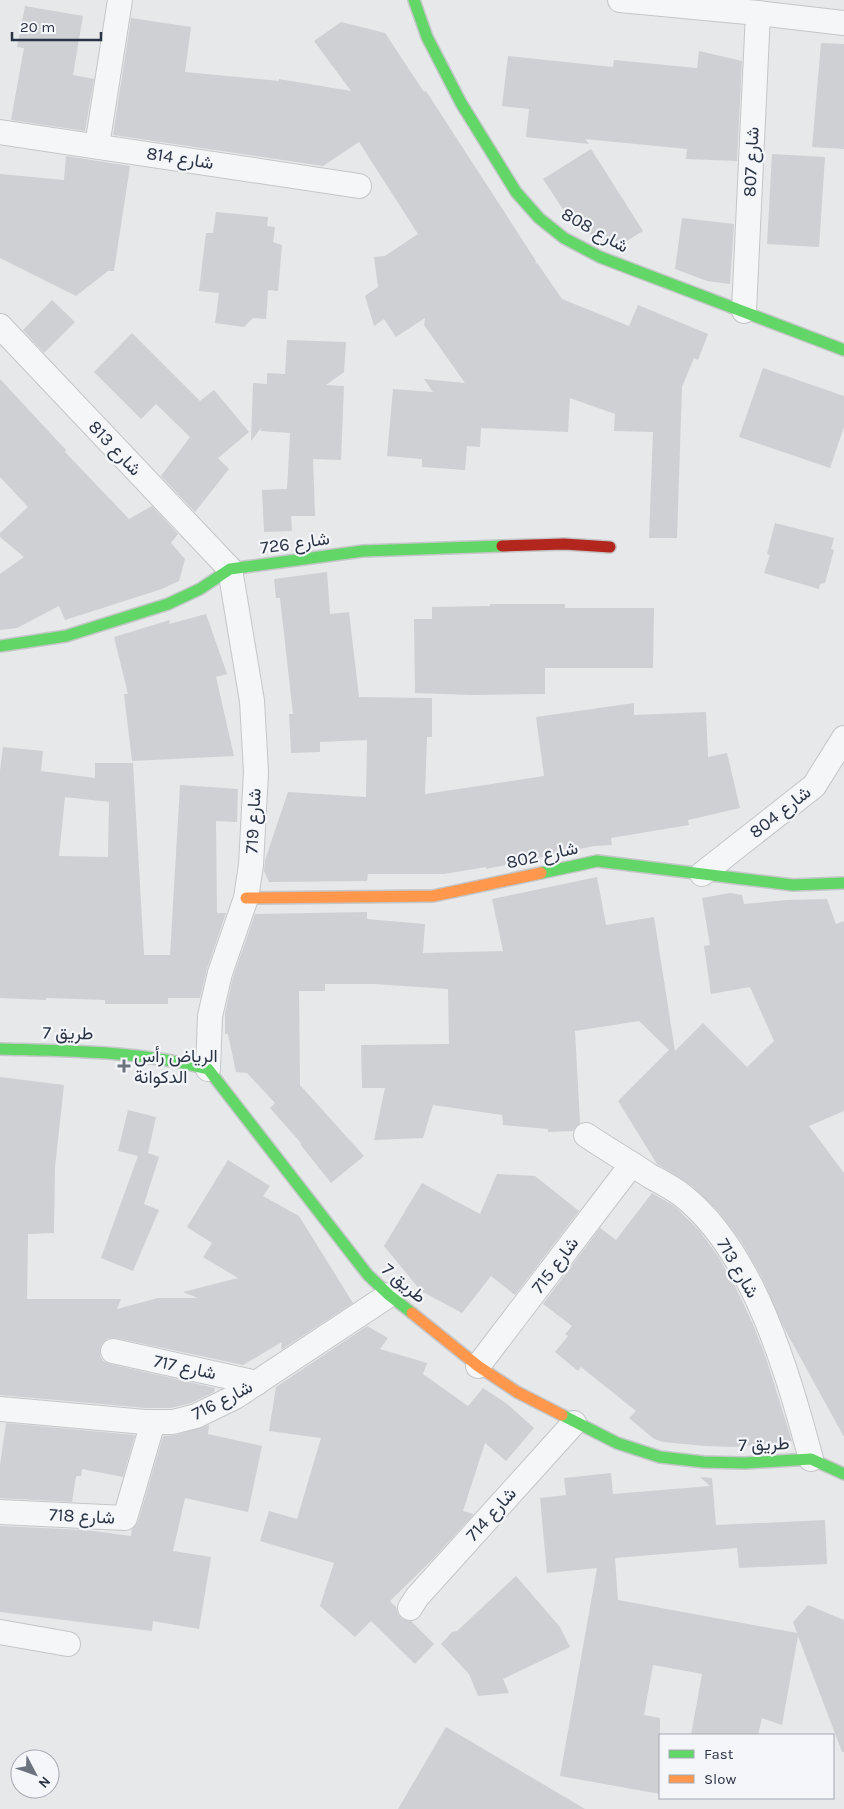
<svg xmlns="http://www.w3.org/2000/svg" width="844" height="1809" font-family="Karla,Vazirmatn,sans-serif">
  <rect width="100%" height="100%" fill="#e6e8ea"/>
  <g fill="#ced0d3" fill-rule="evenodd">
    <polygon points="25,6 83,16 73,75 94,79 85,131 11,120 24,48 17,47"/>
    <polygon points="131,18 191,27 185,72 279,81 279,79 351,91 314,41 341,22 385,33 424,92 426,91 536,261 535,263 538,264 562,299 629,326 638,305 708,334 698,360 694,358 682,387 677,538 649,538 653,432 614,431 615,414 570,398 568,432 481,428 480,447 467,446 465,470 422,467 422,459 387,456 393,389 433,392 424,379 465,383 424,325 425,318 396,337 384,319 374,326 365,296 378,287 374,257 385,256 418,234 359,142 323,166 113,135"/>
    <polygon points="821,43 844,44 844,149 812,147"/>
    <polygon points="699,51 742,61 737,161 686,159 687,149 585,139 589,144 526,137 529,109 502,106 508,56 613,67 614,60 697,68"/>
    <polygon points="591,149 643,231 617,247 574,226 543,179"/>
    <polygon points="772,154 825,157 819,247 767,244"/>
    <polygon points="66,156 130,166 114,271 108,271 76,296 0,258 0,174 64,180"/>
    <polygon points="216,212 268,217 267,226 275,227 273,242 282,245 278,291 268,290 266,319 253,318 244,327 215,323 219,293 199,291 206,233 213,233"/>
    <polygon points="682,218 734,224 730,284 707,281 675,269"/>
    <polygon points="52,300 75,322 44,353 23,330"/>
    <polygon points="132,333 200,401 214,390 249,432 218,458 229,469 195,512 161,476 190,437 156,404 141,419 94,372"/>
    <polygon points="287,340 346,342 344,372 326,385 344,386 341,460 313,459 315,516 291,516 292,531 264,532 262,490 287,489 290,433 261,431 261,428 251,441 253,383 267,384 267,373 285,374"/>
    <polygon points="763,368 844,396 844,427 830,468 739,437"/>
    <polygon points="0,379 66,450 65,452 129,519 152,506 178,534 171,543 185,559 179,581 162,589 65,620 59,606 17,628 0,630 0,574 24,557 0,537 0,533 28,507 0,477"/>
    <polygon points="775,523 834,538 831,549 834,550 825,583 820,584 819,589 764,573 770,555 767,554"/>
    <polygon points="327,572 330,614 349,612 359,697 432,698 432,737 427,737 425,794 544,776 536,717 634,703 634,715 706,712 708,757 727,753 740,808 688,820 689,825 611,838 612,845 594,846 486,869 486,867 444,874 368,874 367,881 269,882 264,871 265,860 288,792 366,797 367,740 320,742 320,752 291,753 289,714 293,714 280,598 276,598 274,579"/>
    <polygon points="490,604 565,604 565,608 654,608 653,668 545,668 545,694 472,695 415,693 414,619 432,619 432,607 490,606"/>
    <polygon points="206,614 227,674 216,677 234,756 132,761 124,694 128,694 114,637 170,620 169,624"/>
    <path d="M3 747 43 751 41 771 95 778V763H133L144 955H170L180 785 238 789 237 822 216 821 217 913H226L207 969 200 998H168V1004H105V1000L46 998V1000L0 998V771ZM65 797 109 802 108 857 59 856Z"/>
    <polygon points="597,877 606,925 654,917 675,1051 703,1023 747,1067 774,1041 750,987 711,994 704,946 710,945 702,898 730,893 742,895 744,904 787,900 827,899 836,924 844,921 844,1111 809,1126 844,1173 844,1437 783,1326 761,1276 741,1241 719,1212 692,1186 657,1164 618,1101 669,1050 639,1021 575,1031 580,1123 573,1131 548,1132 548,1129 503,1125 502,1115 433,1105 423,1138 374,1140 385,1088 362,1088 361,1045 449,1044 448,989 374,984 325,984 325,991 299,991 300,1085 364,1156 331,1183 300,1144 301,1143 270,1108 275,1103 247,1073 236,1072 228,1034 225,1034 225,1013 233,977 255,914 367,912 367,919 425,924 423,953 503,951 492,899"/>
    <polygon points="0,1077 64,1085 55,1167 54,1233 28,1234 27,1299 121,1299 117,1309 158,1298 198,1298 183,1292 238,1278 203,1257 212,1243 187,1227 228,1160 270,1186 263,1196 299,1216 353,1303 281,1350 282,1342 243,1365 116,1338 108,1338 103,1342 100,1348 100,1356 103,1361 110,1364 215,1388 214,1392 191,1403 171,1408 146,1408 0,1395"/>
    <polygon points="128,1110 156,1117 148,1153 159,1157 144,1204 159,1210 133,1271 101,1258 138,1156 118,1151"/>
    <polygon points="497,1174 535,1176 579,1211 515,1295 491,1276 462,1313 421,1291 384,1246 422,1183 480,1214"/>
    <polygon points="652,1193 674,1206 698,1229 718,1256 736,1288 752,1322 766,1358 792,1441 735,1447 705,1446 663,1442 654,1439 629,1418 636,1411 581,1367 578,1371 555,1352 568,1336 565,1334 572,1326 543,1304 600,1228 616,1240"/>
    <polygon points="367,1326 388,1338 380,1349 427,1363 423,1374 468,1406 483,1388 506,1403 534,1428 506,1461 485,1443 463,1511 474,1514 431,1561 390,1601 396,1607 398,1614 402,1619 411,1621 434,1644 415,1664 371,1621 355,1637 320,1606 334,1563 260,1541 269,1511 297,1519 321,1438 269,1431 276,1387"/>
    <polygon points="6,1423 135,1435 123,1477 82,1469 81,1476 76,1476 72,1502 0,1498 0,1465"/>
    <polygon points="209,1425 208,1434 262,1446 248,1512 185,1498 173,1551 211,1557 199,1629 153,1621 152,1631 0,1612 0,1526 86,1530 131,1536 132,1529 138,1522 163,1436 176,1435"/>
    <polygon points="611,1473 613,1494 710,1486 700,1477 712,1478 716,1525 825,1520 827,1564 739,1568 737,1548 615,1558 618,1600 797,1633 793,1622 808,1605 844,1620 844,1752 842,1752 798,1636 782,1725 762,1718 758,1735 691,1735 702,1674 653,1665 644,1715 660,1718 660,1794 560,1776 597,1568 547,1573 540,1498 566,1495 564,1478"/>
    <polygon points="516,1576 560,1627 570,1647 503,1679 509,1693 478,1696 469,1674 441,1644 452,1632 457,1631"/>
    <polygon points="446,1727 482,1748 585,1809 398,1809"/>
  </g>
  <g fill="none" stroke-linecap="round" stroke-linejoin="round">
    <defs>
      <g id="street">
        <polyline points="620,0 758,13 844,23"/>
        <polyline points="0,132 359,186"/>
        <polyline points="97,146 120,0"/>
        <polyline points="744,311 758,13"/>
        <polyline points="0,326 230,569 252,701 256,772 251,865 246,898 220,973 210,1016 208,1069"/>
        <polyline points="702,874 814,786 844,738"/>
        <path d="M586 1135C607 1149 629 1162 650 1176 661 1182 673 1188 683 1196 754 1252 788 1374 811 1459"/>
        <polyline points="113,1351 257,1383"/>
        <polyline points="478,1366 632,1164"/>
        <polyline points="0,1409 145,1422 173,1422 196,1416 235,1397 389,1295"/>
        <polyline points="0,1512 125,1518 153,1422"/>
        <polyline points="410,1608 417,1597 574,1423"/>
        <polyline points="0,1632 68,1644"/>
      </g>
      <g id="fast">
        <polyline points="414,0 427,37 461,103 516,192 539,218 564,238 600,257 844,350"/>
        <polyline points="0,646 66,636 168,604 200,589 230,569 363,551 502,546"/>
        <polyline points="541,873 597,861 793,885 844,883"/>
        <path d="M0 1049C70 1051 140 1051 208 1069L368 1275 389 1295 412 1313"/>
        <polyline points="562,1415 617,1443 660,1457 704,1462 745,1463 811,1459 844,1474"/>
      </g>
      <g id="slow">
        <polyline points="246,898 433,896 541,873"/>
        <polyline points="412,1313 478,1366 517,1392 562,1415"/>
      </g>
      <polyline id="jam" points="502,546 564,544 610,547"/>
    </defs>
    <use href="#street" stroke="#c4c6c8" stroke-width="26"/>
    <use href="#fast" stroke="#c4c6c8" stroke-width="14"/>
    <use href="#slow" stroke="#c4c6c8" stroke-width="14"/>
    <use href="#jam" stroke="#c4c6c8" stroke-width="14"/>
    <use href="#street" stroke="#f5f6f7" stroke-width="24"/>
    <use href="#fast" stroke="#63d668" stroke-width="11"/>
    <use href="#slow" stroke="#ff974d" stroke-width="11"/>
    <use href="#jam" stroke="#b3261e" stroke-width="11"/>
  </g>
  <path fill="#6c737f" stroke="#f4f6f9" stroke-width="2" d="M121.5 1058.5h5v5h5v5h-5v5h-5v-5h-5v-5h5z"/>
  <g text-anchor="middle" stroke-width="4.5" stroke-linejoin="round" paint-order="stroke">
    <g font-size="18" fill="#2b3445" stroke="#f4f6f9">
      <text transform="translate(180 158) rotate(9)" y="6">شارع 814</text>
      <text transform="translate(751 162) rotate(-87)" y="6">شارع 807</text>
      <text transform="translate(595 230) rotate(29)" y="6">شارع 808</text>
      <text transform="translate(115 448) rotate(47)" y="6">شارع 813</text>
      <text transform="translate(295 543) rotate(-8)" y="6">شارع 726</text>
      <text transform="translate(780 812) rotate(-38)" y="6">شارع 804</text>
      <text transform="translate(253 821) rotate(-87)" y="6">شارع 719</text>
      <text transform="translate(542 855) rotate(-12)" y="6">شارع 802</text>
      <text transform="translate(68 1033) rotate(1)" y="6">7 طريق</text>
      <text transform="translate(555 1265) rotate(-53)" y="6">شارع 715</text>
      <text transform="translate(738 1268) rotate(60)" y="6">شارع 713</text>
      <text transform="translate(404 1283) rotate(40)" y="6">7 طريق</text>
      <text transform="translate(185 1367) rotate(12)" y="6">شارع 717</text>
      <text transform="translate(222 1400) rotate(-27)" y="6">شارع 716</text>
      <text transform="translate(764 1444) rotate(-2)" y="6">7 طريق</text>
      <text transform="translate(491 1514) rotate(-48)" y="6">شارع 714</text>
      <text transform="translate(82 1516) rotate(3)" y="6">شارع 718</text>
    </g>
    <g font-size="18" fill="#2b3445" stroke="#f4f6f9" text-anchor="start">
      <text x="134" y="1062">الرياض رأس<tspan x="134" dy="21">الدكوانة</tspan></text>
    </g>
  </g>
  <rect x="659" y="1734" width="175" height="65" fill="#f4f6f9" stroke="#a4a8b1"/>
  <rect x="669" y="1750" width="25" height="8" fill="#63d668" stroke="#a4a8b1"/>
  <text x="704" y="1759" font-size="15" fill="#2b3445">Fast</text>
  <rect x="669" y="1775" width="25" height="8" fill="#ff974d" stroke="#a4a8b1"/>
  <text x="704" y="1784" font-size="15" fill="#2b3445">Slow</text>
  <g transform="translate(35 1774) rotate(131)"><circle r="24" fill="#f4f6f9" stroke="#a4a8b1"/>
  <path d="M0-4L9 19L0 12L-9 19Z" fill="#6c737f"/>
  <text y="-8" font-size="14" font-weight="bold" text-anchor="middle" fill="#2b3445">N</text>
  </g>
  <path d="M12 32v8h89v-8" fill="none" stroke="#2b3445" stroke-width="2.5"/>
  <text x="20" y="32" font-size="15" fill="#2b3445" stroke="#f4f6f9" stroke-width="4" paint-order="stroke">20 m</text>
</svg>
